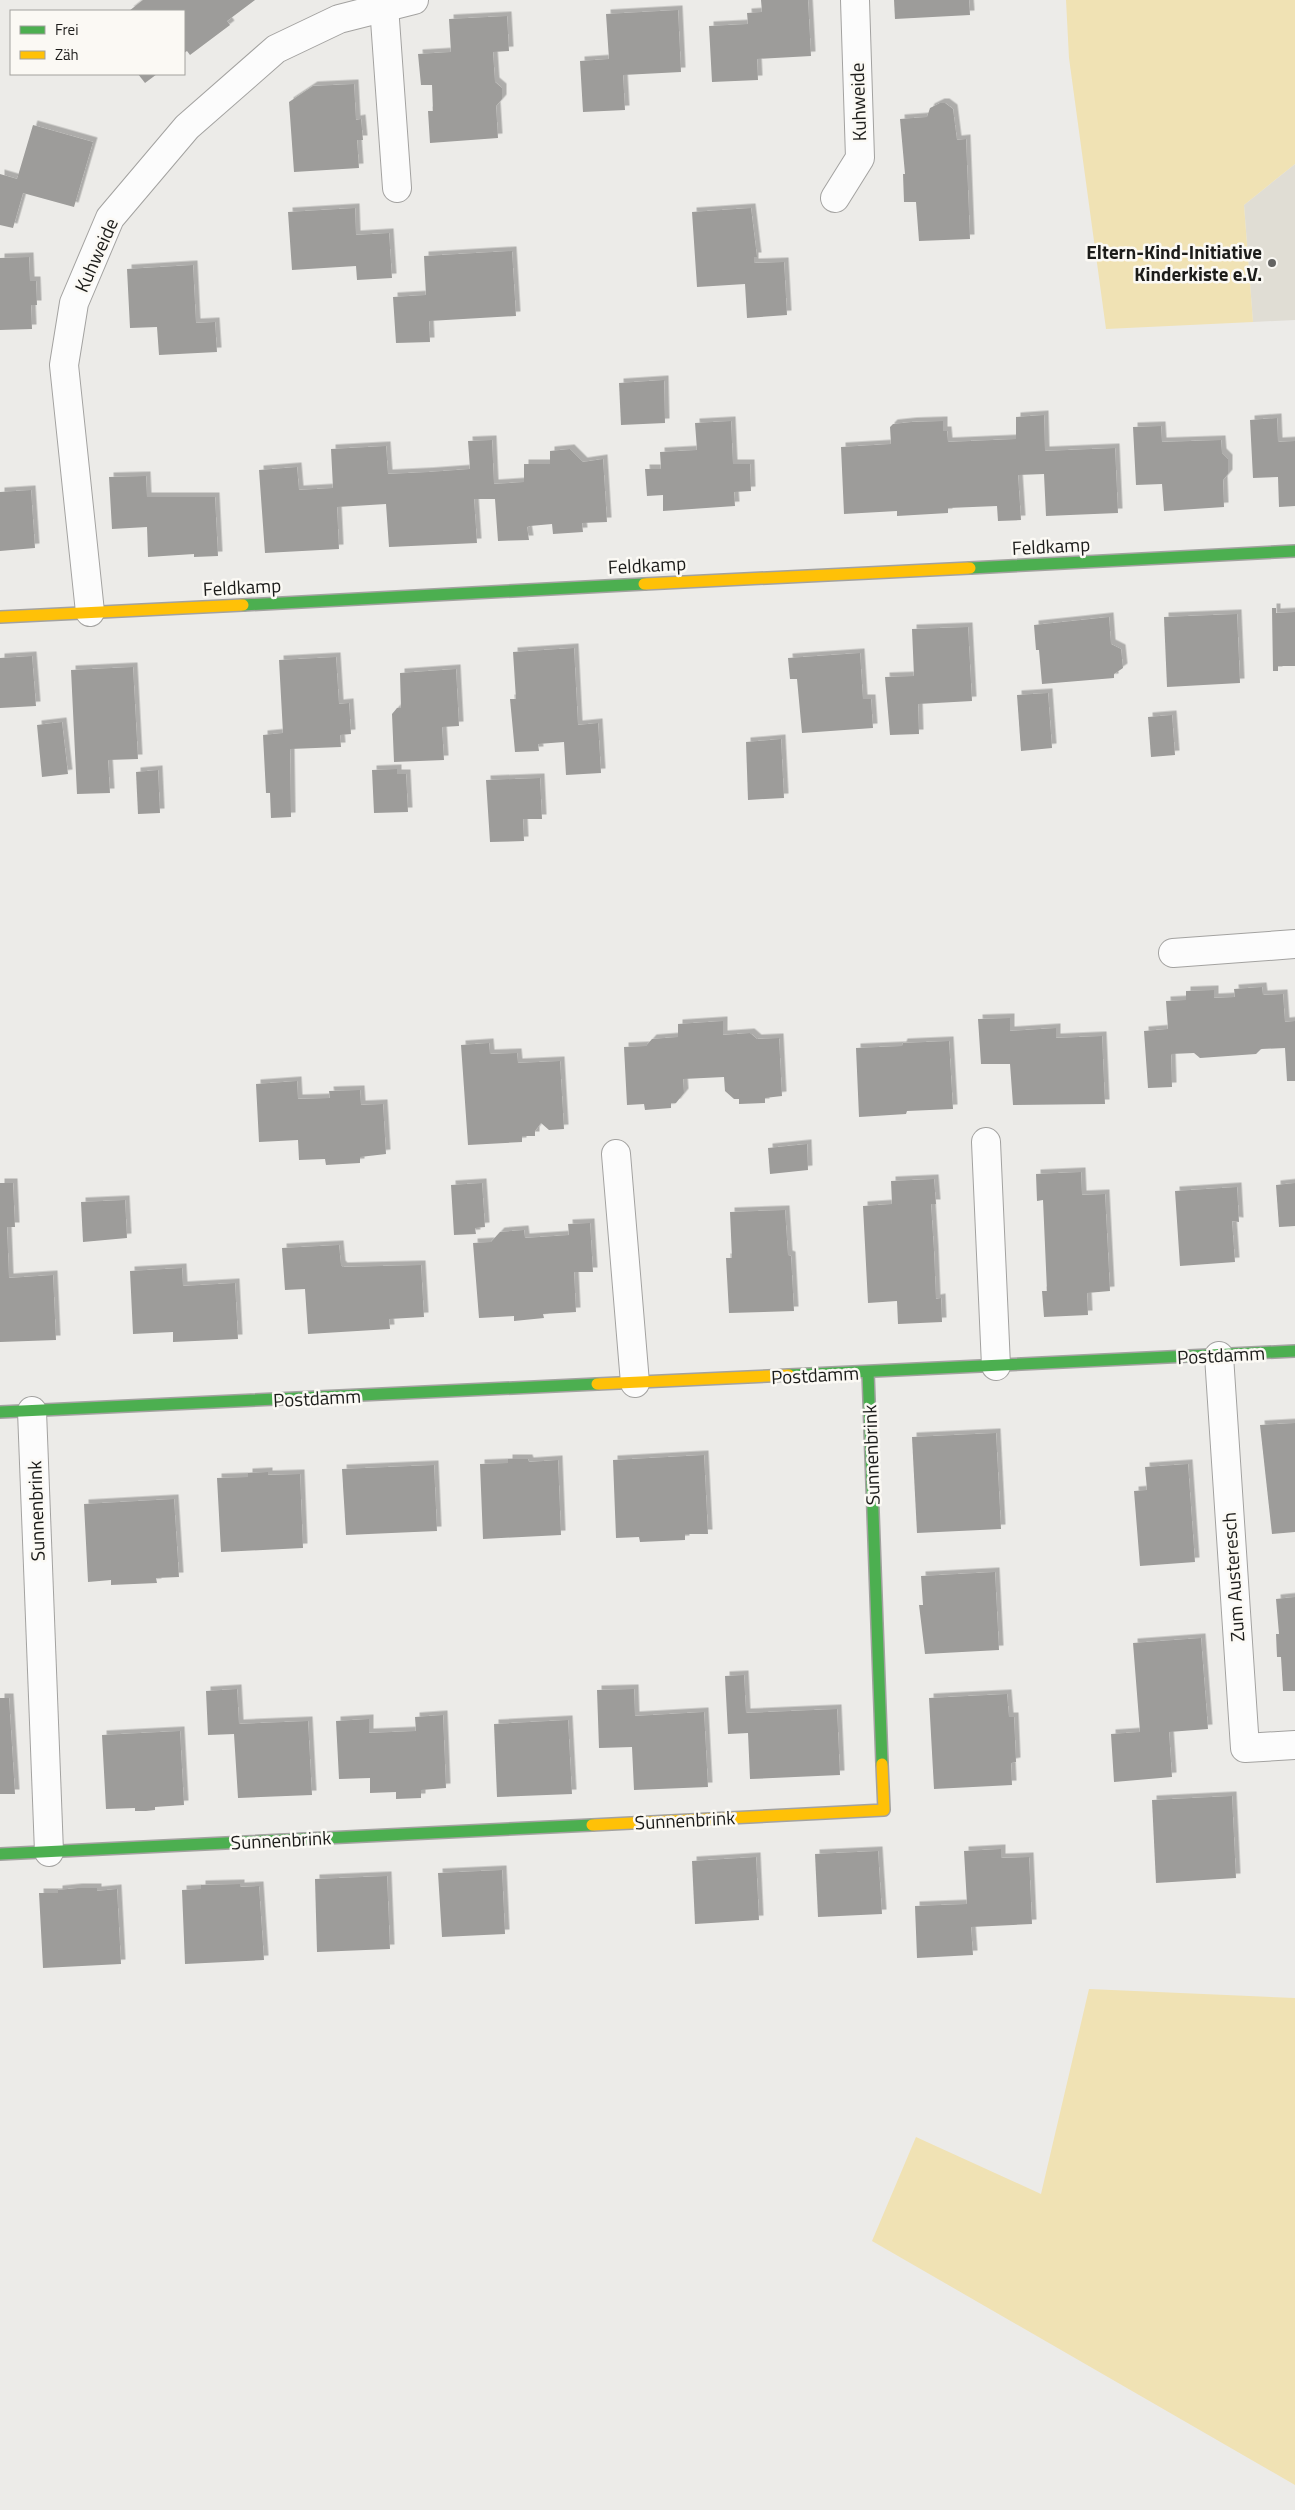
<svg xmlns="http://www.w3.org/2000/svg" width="1295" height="2510" font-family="'Titillium Web',sans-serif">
  <defs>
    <filter id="shadow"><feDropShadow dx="4.5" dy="-4.5" stdDeviation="0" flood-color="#0004"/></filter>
  </defs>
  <rect width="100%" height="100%" fill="#ecebe8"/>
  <polygon fill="#e0ddd4" points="1295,164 1295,320 1253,322 1244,205"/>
  <g fill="#f0e2b4">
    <polygon points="1066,0 1295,0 1295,164 1244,205 1253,322 1106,329 1069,58"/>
    <polygon points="1089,1989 1295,1998 1295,2485 872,2241 916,2137 1041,2194"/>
  </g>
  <g fill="#9d9c9a" filter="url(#shadow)">
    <polygon points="143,0 255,0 227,21 230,25 190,55 187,51 184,53 184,11 129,11"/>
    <polygon points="761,0 808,0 811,56 757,59 758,80 712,82 709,26 748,24 747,13 762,12"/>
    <polygon points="894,0 969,0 970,15 895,19"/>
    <polygon points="678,10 681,72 623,75 625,110 583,112 580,61 609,59 606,14"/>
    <polygon points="507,16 509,51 493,52 495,82 502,88 502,99 496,106 498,138 430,143 428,111 433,111 432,85 421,85 418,54 451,52 449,19"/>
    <polygon points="138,74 157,74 145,83"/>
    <polygon points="354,84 356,120 361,119 363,140 357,140 359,168 294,172 289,102 313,86"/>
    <polygon points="940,103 945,103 953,109 957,140 966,139 970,239 919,241 916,202 904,202 903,174 905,174 900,119 927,117 930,108"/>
    <polygon points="33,125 93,142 74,207 23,193 13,228 0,225 0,174 17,179"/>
    <polygon points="355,208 356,235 389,233 392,278 357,280 356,266 292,270 288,212"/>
    <polygon points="751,208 757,257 754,257 754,263 784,262 787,315 747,318 745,284 697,287 692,212"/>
    <polygon points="512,251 516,316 429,321 430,342 396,343 393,297 426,295 424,256"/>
    <polygon points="29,257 30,281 36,281 37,305 31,305 32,329 0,330 0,258"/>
    <polygon points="193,265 196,323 215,322 217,352 159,355 157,327 130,328 127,269"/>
    <polygon points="664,380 665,423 621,425 619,383"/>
    <polygon points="1044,415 1045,451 1115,448 1118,513 1046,516 1044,474 1018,475 1021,520 998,521 997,506 948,508 948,513 897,516 897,511 844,514 841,447 891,444 890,427 893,424 912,422 943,421 943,431 947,431 948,442 1016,439 1016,417"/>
    <polygon points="1277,418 1278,442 1295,441 1295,506 1279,507 1278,477 1253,478 1250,420"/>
    <polygon points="731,421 733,464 750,464 751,491 734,492 735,506 663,511 663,495 647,496 645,469 661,469 660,452 697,450 695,423"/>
    <polygon points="1161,426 1162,442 1221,440 1222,453 1228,459 1228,474 1223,480 1224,507 1164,511 1162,484 1136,485 1133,427"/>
    <polygon points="492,440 494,484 524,482 524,464 550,464 550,451 570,449 583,462 603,459 607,522 582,523 583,532 553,534 552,524 530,526 527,527 529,540 498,541 495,499 474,499 477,543 389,547 386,504 337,507 339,549 265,553 259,470 297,467 299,490 333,488 331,449 386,446 388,474 429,472 470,469 468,441"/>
    <polygon points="146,476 147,497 215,497 218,556 194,557 194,554 148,557 147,527 112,529 109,477"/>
    <polygon points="31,490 35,548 0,551 0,492"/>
    <polygon points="1272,608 1276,608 1276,613 1295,612 1295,666 1278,666 1278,671 1273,671"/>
    <polygon points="1237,614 1240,683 1167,687 1164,617"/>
    <polygon points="1109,617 1111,644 1121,649 1123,668 1114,674 1114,678 1042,684 1039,650 1036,650 1034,625"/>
    <polygon points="968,627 972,701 918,704 919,734 890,735 885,677 914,676 912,629"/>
    <polygon points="574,648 578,725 598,723 601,773 566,775 564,742 538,744 539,751 515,752 510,699 516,699 513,652"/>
    <polygon points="860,653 863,699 871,699 873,728 802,733 797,679 790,679 788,658"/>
    <polygon points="32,656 36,706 0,708 0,658"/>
    <polygon points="336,657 339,704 349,703 351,734 340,735 341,747 290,749 291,817 271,818 270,793 266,793 263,735 283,733 279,660"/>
    <polygon points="133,667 138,759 108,760 110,793 77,794 71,670"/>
    <polygon points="456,669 459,726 442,727 444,760 394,762 392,714 397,708 401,708 400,673"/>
    <polygon points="1048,693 1052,748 1021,751 1017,695"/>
    <polygon points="1172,715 1175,755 1151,757 1148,717"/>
    <polygon points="62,722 68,774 42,777 37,725"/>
    <polygon points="781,739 784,798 748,800 746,742"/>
    <polygon points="397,769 397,774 406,774 408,812 374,813 372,770"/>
    <polygon points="158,770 160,813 138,814 136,772"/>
    <polygon points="540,778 542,819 523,819 524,841 490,842 486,780"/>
    <polygon points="1262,987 1263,995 1283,994 1285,1022 1295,1021 1295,1081 1287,1081 1285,1048 1261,1049 1256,1054 1200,1058 1194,1053 1171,1054 1172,1087 1148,1088 1144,1031 1168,1029 1166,1001 1186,1000 1186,991 1214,990 1214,998 1235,997 1234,989"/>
    <polygon points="1010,1018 1010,1031 1056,1028 1056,1038 1102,1036 1105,1104 1013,1105 1010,1064 981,1064 978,1019"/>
    <polygon points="723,1021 723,1035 750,1033 757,1039 779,1038 782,1096 765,1098 765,1103 739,1104 739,1099 734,1099 725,1091 724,1077 683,1079 684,1093 676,1103 671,1103 671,1108 645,1110 644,1104 627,1105 624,1047 646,1046 652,1039 678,1037 678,1024"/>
    <polygon points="949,1041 953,1109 907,1111 906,1114 859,1117 856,1048 902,1046 903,1043"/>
    <polygon points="489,1043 490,1054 517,1053 518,1063 560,1061 564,1129 549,1130 541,1123 535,1131 535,1136 522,1136 522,1142 468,1145 461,1045"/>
    <polygon points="297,1081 298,1099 330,1098 329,1091 360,1090 361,1105 383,1104 386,1154 360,1157 360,1163 326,1165 325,1159 299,1160 298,1140 259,1142 256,1084"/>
    <polygon points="807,1144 808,1170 770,1174 768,1148"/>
    <polygon points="1081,1172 1082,1195 1105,1194 1110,1291 1087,1293 1088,1315 1044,1317 1042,1291 1047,1291 1043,1200 1037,1201 1036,1174"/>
    <polygon points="934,1179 936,1204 931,1204 934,1251 936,1299 941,1298 942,1322 898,1324 897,1301 868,1303 863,1206 892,1204 891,1181"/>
    <polygon points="0,1183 13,1183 15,1227 7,1227 9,1278 53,1275 56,1340 0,1342"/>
    <polygon points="482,1183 485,1227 475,1228 476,1234 454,1235 451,1185"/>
    <polygon points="1295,1183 1295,1226 1279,1227 1276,1185"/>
    <polygon points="1237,1187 1239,1222 1232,1221 1235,1262 1180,1266 1175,1191"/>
    <polygon points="125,1200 127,1238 83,1242 81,1202"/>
    <polygon points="785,1210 788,1255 791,1256 794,1311 729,1313 726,1258 732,1258 730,1212"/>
    <polygon points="590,1223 593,1272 574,1272 576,1312 543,1314 544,1318 514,1321 514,1316 479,1318 473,1243 491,1242 500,1232 524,1230 525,1238 569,1235 568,1224"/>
    <polygon points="339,1245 341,1265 343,1267 421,1265 424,1317 389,1319 390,1329 308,1334 305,1289 285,1290 282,1248"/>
    <polygon points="182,1268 183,1286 235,1283 238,1339 173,1342 173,1332 133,1334 130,1271"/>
    <polygon points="1295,1423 1295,1532 1272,1534 1260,1425"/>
    <polygon points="996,1433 1001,1529 917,1533 912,1437"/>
    <polygon points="704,1455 708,1534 685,1534 685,1540 640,1542 639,1537 616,1538 613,1460"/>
    <polygon points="508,1459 528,1459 529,1462 558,1460 561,1535 483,1539 480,1464 508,1463"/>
    <polygon points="1188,1464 1195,1562 1140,1566 1134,1491 1147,1490 1145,1467"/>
    <polygon points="434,1465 437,1531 346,1535 342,1469"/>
    <polygon points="268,1472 268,1475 300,1474 303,1548 221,1552 217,1478 248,1477 248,1473"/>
    <polygon points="174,1499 179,1577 156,1578 157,1583 111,1585 111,1580 88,1582 84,1504"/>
    <polygon points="995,1572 999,1650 925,1654 919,1605 923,1605 921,1576"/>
    <polygon points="1295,1597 1295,1691 1283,1691 1281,1657 1277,1657 1276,1634 1279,1634 1276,1599"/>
    <polygon points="1201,1638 1208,1729 1169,1732 1172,1777 1114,1782 1111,1734 1140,1732 1133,1643"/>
    <polygon points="744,1675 746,1713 837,1709 840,1775 750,1779 748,1733 728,1734 725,1676"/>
    <polygon points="237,1689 239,1724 308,1721 312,1795 238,1798 234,1734 208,1735 206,1691"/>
    <polygon points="634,1689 635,1716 704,1712 708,1787 634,1790 632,1747 599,1748 597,1690"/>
    <polygon points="1007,1694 1009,1717 1014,1717 1016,1762 1011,1763 1012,1785 934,1789 929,1698"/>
    <polygon points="0,1698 9,1698 15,1794 0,1794"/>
    <polygon points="443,1715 446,1788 421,1790 421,1798 396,1799 396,1792 370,1793 370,1778 339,1779 336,1721 369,1719 369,1733 416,1731 415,1717"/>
    <polygon points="568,1720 572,1794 497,1797 494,1724"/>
    <polygon points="180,1731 184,1805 155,1807 155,1810 146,1811 135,1811 135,1808 106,1809 102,1735"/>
    <polygon points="1232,1796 1236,1878 1156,1883 1152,1800"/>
    <polygon points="1001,1849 1001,1858 1029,1857 1032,1924 971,1927 973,1955 917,1958 915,1906 967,1904 964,1851"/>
    <polygon points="878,1851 882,1914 818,1917 815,1854"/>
    <polygon points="756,1857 759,1920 695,1924 692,1861"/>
    <polygon points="502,1870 505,1934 442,1937 438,1873"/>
    <polygon points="387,1876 390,1949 317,1952 315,1879"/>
    <polygon points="240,1884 240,1887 259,1886 264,1960 185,1964 182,1890 201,1889 201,1885"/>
    <polygon points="78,1888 97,1888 97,1891 117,1889 121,1964 43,1968 39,1893 58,1893 58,1890"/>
  </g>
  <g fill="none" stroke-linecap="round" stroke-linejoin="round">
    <defs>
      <g id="street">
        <polyline points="384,6 397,188"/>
        <polyline points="835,198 860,158 855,0"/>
        <polyline points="90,612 64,365 74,303 110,218 187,127 276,49 339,19 414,0"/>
        <polyline points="1173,953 1295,944"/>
        <polyline points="986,1142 996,1366"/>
        <polyline points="616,1154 635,1383"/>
        <polyline points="1219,1356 1245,1748 1295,1745"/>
        <polyline points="32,1411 49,1852"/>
      </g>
      <g id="fast">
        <polyline points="970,568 1295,551"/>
        <polyline points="243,605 644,584"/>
        <polyline points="868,1372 882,1764"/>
        <polyline points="789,1375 1295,1351"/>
        <polyline points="0,1412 597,1384"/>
        <polyline points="0,1854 592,1825"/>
      </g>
      <g id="slow">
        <polyline points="644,584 970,568"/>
        <polyline points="0,617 243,605"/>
        <polyline points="597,1384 789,1375"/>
        <polyline points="592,1825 884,1810 882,1764"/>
      </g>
    </defs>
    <use href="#street" stroke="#a3a2a0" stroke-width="30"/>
    <use href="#fast" stroke="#a3a2a0" stroke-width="14"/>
    <use href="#slow" stroke="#a3a2a0" stroke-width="14"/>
    <use href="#street" stroke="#fcfcfc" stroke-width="28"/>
    <use href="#fast" stroke="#4caf50" stroke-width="11"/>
    <use href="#slow" stroke="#ffc107" stroke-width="11"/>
  </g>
  <circle fill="#656462" stroke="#fbf9f4" stroke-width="2" cx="1272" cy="263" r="5"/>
  <g text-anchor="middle" stroke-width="5" stroke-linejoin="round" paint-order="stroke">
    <g font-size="19" fill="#1c1c1a" stroke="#fbf9f4">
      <text transform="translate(858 102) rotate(-92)" y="7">Kuhweide</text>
      <text transform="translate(96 255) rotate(-66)" y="7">Kuhweide</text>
      <text transform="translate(1051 546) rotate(-3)" y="7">Feldkamp</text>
      <text transform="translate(647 565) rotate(-3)" y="7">Feldkamp</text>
      <text transform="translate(242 587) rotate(-3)" y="7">Feldkamp</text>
      <text transform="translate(1221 1355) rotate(-3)" y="7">Postdamm</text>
      <text transform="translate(815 1375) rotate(-3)" y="7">Postdamm</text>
      <text transform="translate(317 1398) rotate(-3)" y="7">Postdamm</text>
      <text transform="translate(871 1455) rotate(-92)" y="7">Sunnenbrink</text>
      <text transform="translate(36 1511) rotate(-92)" y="7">Sunnenbrink</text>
      <text transform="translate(1233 1577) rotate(-94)" y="7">Zum Austeresch</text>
      <text transform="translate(685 1820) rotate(-3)" y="7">Sunnenbrink</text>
      <text transform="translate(281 1840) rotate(-3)" y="7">Sunnenbrink</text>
    </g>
    <g font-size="19" font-weight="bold" fill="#1c1c1a" stroke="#fbf9f4" text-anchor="end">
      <text x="1262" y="259">Eltern-Kind-Initiative<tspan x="1262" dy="22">Kinderkiste e.V.</tspan></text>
    </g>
  </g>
  <rect x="10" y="10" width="175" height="65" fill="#fbf9f4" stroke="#a2a19d"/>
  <rect x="20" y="26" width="25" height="8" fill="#4caf50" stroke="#a2a19d"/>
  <text x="55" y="35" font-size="15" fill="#1c1c1a">Frei</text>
  <rect x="20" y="51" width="25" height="8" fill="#ffc107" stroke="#a2a19d"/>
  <text x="55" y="60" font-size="15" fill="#1c1c1a">Zäh</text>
</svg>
